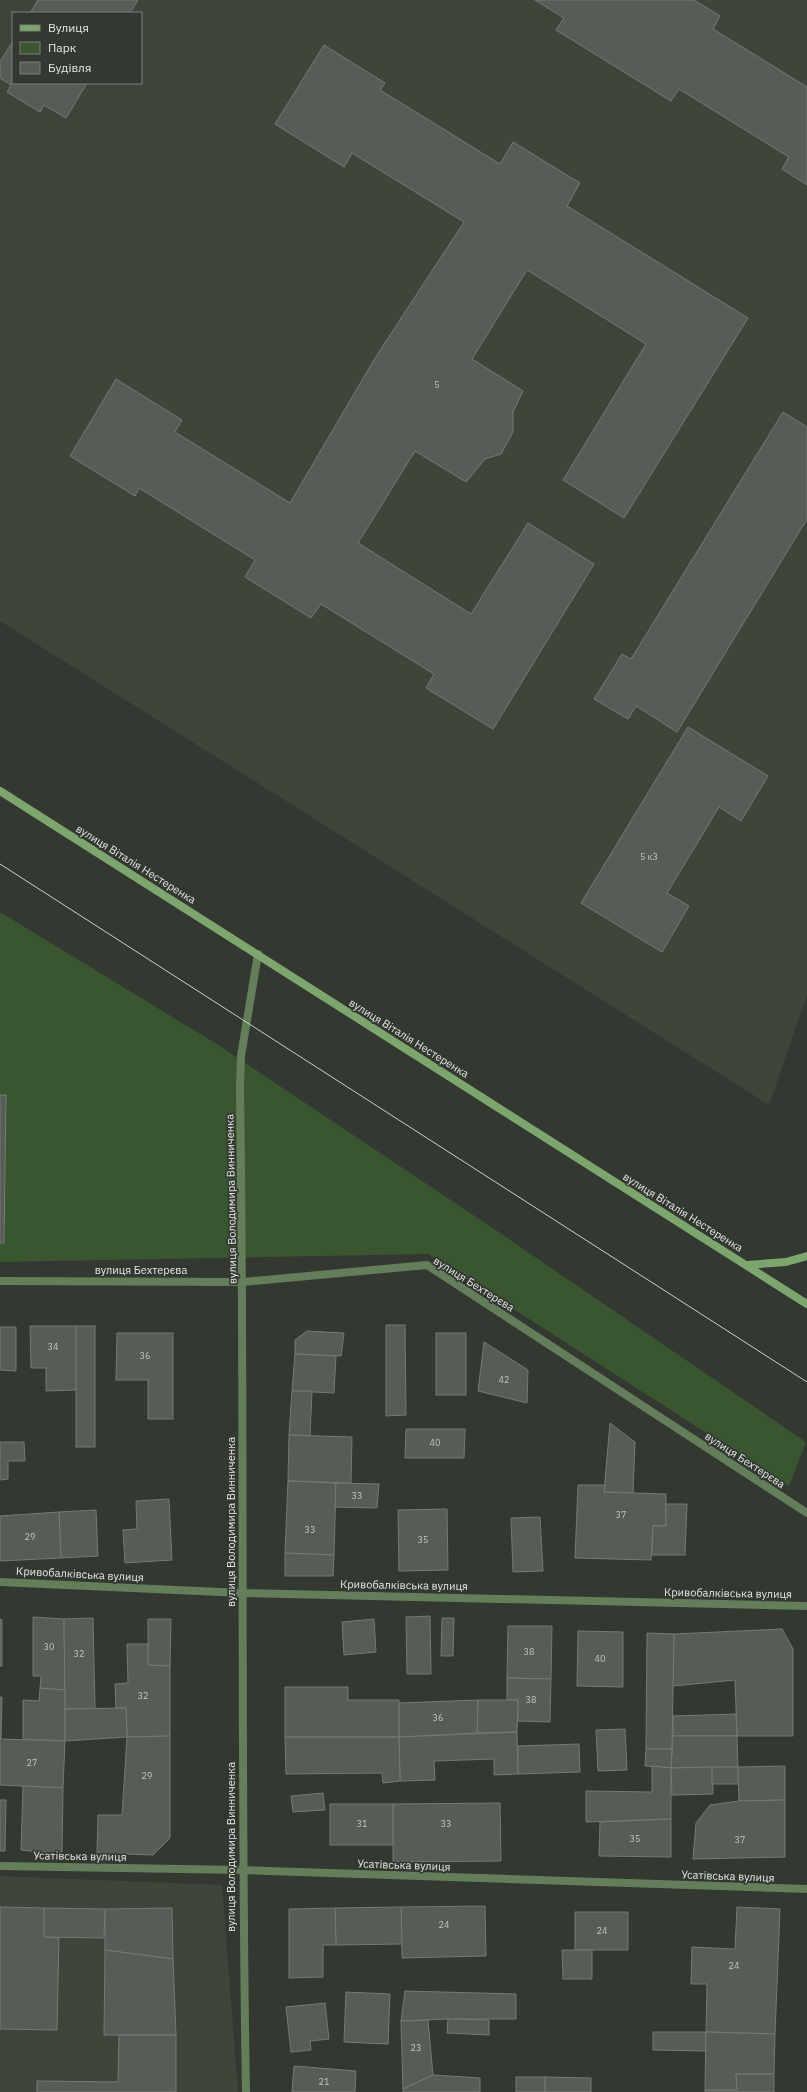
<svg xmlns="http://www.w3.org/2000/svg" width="807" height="2092" font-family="'IBM Plex Sans',sans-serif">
  <rect width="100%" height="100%" fill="#333831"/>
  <g fill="#3e463b" fill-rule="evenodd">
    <path d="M0 0H807V995L769 1105 0 621ZM13 13H141V83H13Z"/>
    <polygon points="0,1876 222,1885 238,2092 0,2092"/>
  </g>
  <polygon fill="#395630" points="0,912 220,1046 497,1231 806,1442 789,1486 428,1254 0,1262"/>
  <g fill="#575c55" stroke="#757b74">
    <polygon points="38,0 138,0 130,13 30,13"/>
    <polygon points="535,0 694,0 720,16 713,29 807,87 807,185 782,169 789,157 679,89 671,101 556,30 564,18"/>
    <polygon points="13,41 13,83 87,83 66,118 44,105 40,112 7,92 11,85 0,78 0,62"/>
    <polygon points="324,45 385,83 380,90 500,164 513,142 580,183 567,206 748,318 624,518 563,480 646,344 527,270 472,359 523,391 513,412 513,432 501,454 485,459 466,482 415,451 358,543 471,614 528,523 594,564 493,729 426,688 434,674 321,604 311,618 245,577 255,560 139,488 135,496 70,456 116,379 182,420 175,432 290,503 375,358 464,222 352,153 344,167 275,124"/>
    <polygon points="783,412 807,427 807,519 677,732 636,706 628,719 594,699 622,654 631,659"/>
    <polygon points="688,727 768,776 741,821 719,807 667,893 689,906 662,952 581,903"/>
    <polygon points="0,1095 6,1095 4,1243 0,1243"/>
    <polygon points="386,1325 405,1325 406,1415 386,1416"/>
    <polygon points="30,1326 76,1326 76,1390 46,1391 46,1368 31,1368"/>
    <rect x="76" y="1326" width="19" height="121"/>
    <polygon points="0,1327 16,1327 16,1371 0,1370"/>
    <polygon points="307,1331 344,1333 341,1356 295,1354 295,1340"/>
    <polygon points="117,1333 173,1333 173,1419 148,1419 148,1380 116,1380"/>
    <rect x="436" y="1333" width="30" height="62"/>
    <polygon points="484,1342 528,1370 527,1403 478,1391"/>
    <polygon points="295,1354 336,1356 334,1393 292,1391"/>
    <polygon points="292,1391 312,1391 310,1436 289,1435"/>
    <polygon points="610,1423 635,1442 633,1493 604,1492"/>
    <polygon points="406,1429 465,1429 464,1458 405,1458"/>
    <polygon points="289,1435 352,1437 351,1483 288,1481"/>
    <polygon points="0,1442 24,1442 25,1461 8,1461 8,1479 0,1480"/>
    <polygon points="288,1481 336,1483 334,1555 285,1553"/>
    <polygon points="336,1483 379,1484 377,1508 335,1507"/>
    <polygon points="578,1485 605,1485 604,1492 666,1494 666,1526 653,1526 651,1560 575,1558"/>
    <polygon points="169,1499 172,1560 125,1563 123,1530 137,1529 136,1501"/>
    <polygon points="666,1504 687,1504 685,1555 652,1555 653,1526 666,1526"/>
    <polygon points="447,1509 448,1570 399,1571 398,1510"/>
    <polygon points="96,1510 98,1556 61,1558 59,1512"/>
    <polygon points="59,1512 61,1558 0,1561 0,1516"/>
    <polygon points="540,1517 543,1571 513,1572 511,1518"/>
    <polygon points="285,1553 334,1555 333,1576 285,1576"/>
    <polygon points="430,1616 431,1674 407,1674 406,1617"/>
    <polygon points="33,1617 64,1619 65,1690 40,1688 41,1676 33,1676"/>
    <polygon points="93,1618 95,1709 65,1709 64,1619"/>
    <polygon points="442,1618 454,1618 453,1656 441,1656"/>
    <polygon points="0,1619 2,1620 2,1666 0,1666"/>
    <polygon points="148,1619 171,1619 170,1666 148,1665"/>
    <polygon points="374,1619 376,1652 344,1655 342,1622"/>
    <polygon points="508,1626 552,1626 551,1679 507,1678"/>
    <polygon points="782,1629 793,1649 793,1736 737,1736 735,1680 673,1686 674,1634"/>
    <polygon points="578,1631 623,1632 623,1687 577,1686"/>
    <polygon points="647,1633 674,1634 672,1749 646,1749"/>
    <polygon points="127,1644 148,1644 148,1665 170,1666 170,1736 127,1737 126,1708 116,1708 115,1684 128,1683"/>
    <polygon points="507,1678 551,1679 550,1722 518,1721 518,1700 507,1700"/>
    <polygon points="285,1687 348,1687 348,1700 399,1700 399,1737 285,1737"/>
    <polygon points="40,1688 65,1690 65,1741 23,1739 23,1700 39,1701"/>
    <polygon points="0,1697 2,1697 1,1739 0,1739"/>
    <polygon points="478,1700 518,1700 517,1732 477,1733"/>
    <polygon points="478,1700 477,1733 399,1737 399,1703"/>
    <polygon points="126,1708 127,1737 65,1741 65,1709"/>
    <polygon points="736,1714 737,1736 673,1736 673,1716"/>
    <polygon points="625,1729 627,1770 598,1771 596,1730"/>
    <polygon points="517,1732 518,1774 494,1775 494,1759 434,1761 435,1780 400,1781 399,1737"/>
    <polygon points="170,1736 170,1838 153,1855 97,1853 98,1815 122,1815 127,1737"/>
    <polygon points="673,1736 737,1736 738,1767 671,1768"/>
    <polygon points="285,1737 399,1737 400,1781 383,1783 382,1773 286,1774"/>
    <polygon points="0,1739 65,1741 63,1788 0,1785"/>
    <polygon points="579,1744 580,1772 518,1774 518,1746"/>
    <polygon points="646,1749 672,1749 671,1768 645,1766"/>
    <polygon points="652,1766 671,1768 671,1819 586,1822 586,1791 652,1792"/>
    <polygon points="785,1766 785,1800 739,1801 738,1767"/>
    <polygon points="712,1767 713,1794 672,1795 671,1768"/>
    <rect x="712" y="1767" width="26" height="17"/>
    <polygon points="23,1786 63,1788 62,1854 21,1850"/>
    <polygon points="323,1793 325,1810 293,1812 291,1796"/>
    <polygon points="0,1800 6,1800 5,1851 0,1851"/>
    <polygon points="785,1800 785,1857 693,1859 696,1823 710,1805 739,1801"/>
    <polygon points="500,1803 501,1861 393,1862 393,1804"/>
    <rect x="330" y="1804" width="63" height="41"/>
    <polygon points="671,1819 671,1857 599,1856 600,1822"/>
    <polygon points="485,1906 486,1956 402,1958 401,1907"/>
    <polygon points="0,1907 44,1908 44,1937 59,1938 57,2030 0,2029"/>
    <polygon points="401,1907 402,1944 336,1945 335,1908"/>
    <polygon points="737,1907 780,1909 775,2034 706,2032 707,1984 691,1984 692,1947 735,1949"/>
    <polygon points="44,1908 105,1909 104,1938 44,1937"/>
    <polygon points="172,1908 173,1959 105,1950 105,1909"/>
    <polygon points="335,1908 336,1945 323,1945 323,1977 289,1978 289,1909"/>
    <rect x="575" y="1912" width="53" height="38"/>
    <polygon points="105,1950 173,1959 176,2035 104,2035"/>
    <polygon points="562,1950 592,1950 592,1979 563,1979"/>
    <polygon points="405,1991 516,1994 516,2019 448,2019 401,2021"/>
    <polygon points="346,1992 390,1994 388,2044 344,2042"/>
    <polygon points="325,2003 329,2039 310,2041 311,2050 291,2052 286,2007"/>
    <polygon points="448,2019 489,2020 489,2035 447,2033"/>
    <polygon points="428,2020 433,2075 403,2089 401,2021"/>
    <polygon points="653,2032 706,2032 706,2051 653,2050"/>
    <polygon points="706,2032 775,2034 774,2074 736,2074 737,2090 705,2090"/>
    <polygon points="119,2035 176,2035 176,2092 37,2092 37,2081 118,2082"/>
    <polygon points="294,2066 356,2071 355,2092 292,2092"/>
    <polygon points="736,2074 774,2074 774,2092 705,2092 705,2090 737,2090"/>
    <polygon points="433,2075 480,2078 480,2092 403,2092 403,2089"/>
    <rect x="516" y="2077" width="29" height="15"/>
    <polygon points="545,2077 591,2078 591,2092 545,2092"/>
  </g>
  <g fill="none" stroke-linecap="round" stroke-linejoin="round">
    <g stroke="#647e5b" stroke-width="8">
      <polyline points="0,1281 243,1282 427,1265 807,1513"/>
      <polyline points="0,1582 242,1593 807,1606"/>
      <polyline points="0,1866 242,1870 807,1889"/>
      <path d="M246 2092C240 1757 245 1421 240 1086L241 1056 258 954"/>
    </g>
    <g stroke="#7ca66d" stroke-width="8">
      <polyline points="0,791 807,1304"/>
      <polyline points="747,1265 786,1262 807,1256"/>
    </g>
    <polyline stroke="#ccd0cb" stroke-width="1" points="0,864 807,1382"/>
  </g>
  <g text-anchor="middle" stroke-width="3.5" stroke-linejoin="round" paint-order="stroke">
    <g font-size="9" fill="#c2c5c0">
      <text x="437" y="388">5</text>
      <text x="649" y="860">5 к3</text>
      <text x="53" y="1350">34</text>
      <text x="145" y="1359">36</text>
      <text x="504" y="1383">42</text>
      <text x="435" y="1446">40</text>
      <text x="357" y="1499">33</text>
      <text x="621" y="1518">37</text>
      <text x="310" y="1533">33</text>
      <text x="30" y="1540">29</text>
      <text x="423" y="1543">35</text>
      <text x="49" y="1650">30</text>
      <text x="529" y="1655">38</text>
      <text x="79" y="1657">32</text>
      <text x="600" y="1662">40</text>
      <text x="143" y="1699">32</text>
      <text x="531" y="1703">38</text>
      <text x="438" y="1721">36</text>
      <text x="32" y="1766">27</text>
      <text x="147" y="1779">29</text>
      <text x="362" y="1827">31</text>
      <text x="446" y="1827">33</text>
      <text x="635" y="1842">35</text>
      <text x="740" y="1843">37</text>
      <text x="444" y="1928">24</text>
      <text x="602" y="1934">24</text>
      <text x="734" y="1969">24</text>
      <text x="416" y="2051">23</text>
      <text x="324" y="2085">21</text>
    </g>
    <g font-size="11" fill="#e5e8e4" stroke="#333831">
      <text transform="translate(136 864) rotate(32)" y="4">вулиця Віталія Нестеренка</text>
      <text transform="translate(409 1038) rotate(32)" y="4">вулиця Віталія Нестеренка</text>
      <text transform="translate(231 1199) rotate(-91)" y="4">вулиця Володимира Винниченка</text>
      <text transform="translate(683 1212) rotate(32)" y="4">вулиця Віталія Нестеренка</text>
      <text x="141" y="1274">вулиця Бехтерєва</text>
      <text transform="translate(474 1284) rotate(32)" y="4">вулиця Бехтерєва</text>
      <text transform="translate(745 1460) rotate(33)" y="4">вулиця Бехтерєва</text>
      <text transform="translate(231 1522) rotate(-90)" y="4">вулиця Володимира Винниченка</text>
      <text transform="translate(80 1574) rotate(3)" y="4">Кривобалківська вулиця</text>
      <text transform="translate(404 1585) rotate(1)" y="4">Кривобалківська вулиця</text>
      <text transform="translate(728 1593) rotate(1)" y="4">Кривобалківська вулиця</text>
      <text transform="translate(231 1847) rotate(-90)" y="4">вулиця Володимира Винниченка</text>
      <text transform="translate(80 1856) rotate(1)" y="4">Усатівська вулиця</text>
      <text transform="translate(404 1865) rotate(2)" y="4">Усатівська вулиця</text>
      <text transform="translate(728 1876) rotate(2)" y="4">Усатівська вулиця</text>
    </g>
  </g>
  <rect x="12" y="12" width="130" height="72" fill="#333831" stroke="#7a7e79"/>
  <rect x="20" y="25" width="20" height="6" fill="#7ca66d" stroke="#7a7e79"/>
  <text x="48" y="32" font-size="12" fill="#e5e8e4">Вулиця</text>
  <rect x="20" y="42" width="20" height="12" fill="#395630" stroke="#7a7e79"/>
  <text x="48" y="52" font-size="12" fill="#e5e8e4">Парк</text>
  <rect x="20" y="62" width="20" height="12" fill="#575c55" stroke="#7a7e79"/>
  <text x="48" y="72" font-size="12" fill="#e5e8e4">Будівля</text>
</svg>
